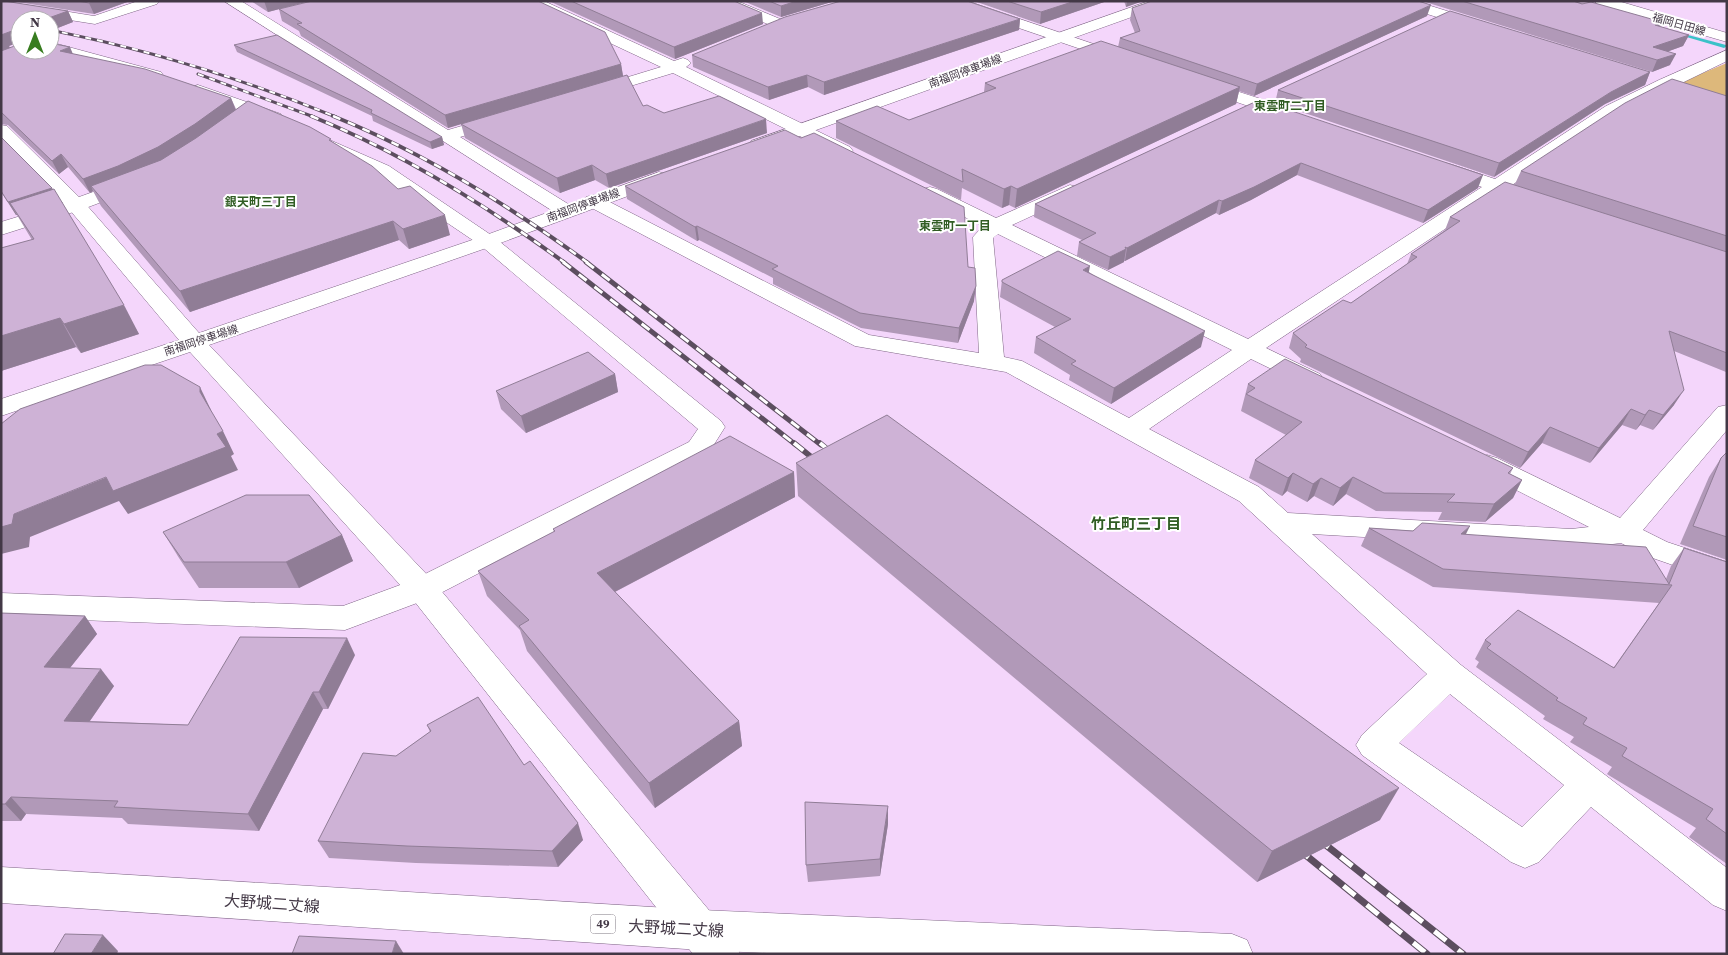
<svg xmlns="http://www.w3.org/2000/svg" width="1728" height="955" font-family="'Source Serif 4','Noto Sans JP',serif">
  <rect width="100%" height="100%" fill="#f4d6fb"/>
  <polygon fill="#ddb87b" points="1727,63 1727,101 1681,82"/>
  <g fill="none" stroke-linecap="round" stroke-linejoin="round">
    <polygon fill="#3ac2c8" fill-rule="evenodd" points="1673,31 1726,45 1727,46 1724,48 1673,33"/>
    <defs>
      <g id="street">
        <polygon points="1,1 94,16 138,1 159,1 157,4 95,24 1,9"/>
        <polygon points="224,1 241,1 448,130 499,115 505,116 508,120 505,124 460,137 573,207 576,211 573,215 566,217 559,215"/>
        <polygon points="525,1 544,1 674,61 683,58 688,60 691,63 686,67 850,147 853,151 850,155 844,156 838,155 673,73 601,95 589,95 587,92 589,89 661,67 527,4"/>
        <polygon points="717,1 737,1 785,21 787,24 785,27 775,27 719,4"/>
        <polygon points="946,1 967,1 1126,55 1129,58 1126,61 1116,61 948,4"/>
        <polygon points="1393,1 1415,1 1482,22 1484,25 1482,28 1472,28 1395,4"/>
        <polygon points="50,42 161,72 163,75 161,78 155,80 48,50 50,50"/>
        <path d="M1727 50V61L1618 114 1512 185 1540 194 1543 198 1540 202 1533 204 1499 193 1266 348 1320 374 1323 379 1320 384 1311 386 1302 384 1251 359 1149 429 1259 487 1288 513 1571 529 1589 527 1477 470 1473 464 1477 458 1487 455 1497 458 1620 518 1718 407 1727 405V430L1643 530 1667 542 1727 562V584L1647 556 1621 543 1571 549 1312 534 1461 665 1727 868V911L1713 905 1591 807 1539 862 1525 868 1511 862 1362 755 1356 745 1362 735 1427 674 1239 501 1006 372 855 346 586 205 583 201 586 197 593 195 600 197 869 335 979 353 973 237 983 226 923 197 920 193 923 189 930 187 937 189 996 218 1070 185 1077 187 1080 191 1077 195 1012 225 1248 339 1482 187 1439 173 1437 169 1439 165 1446 163 1453 165 1495 179 1606 106 1659 80ZM998 234 1232 350 1129 418 1022 361 1004 357 993 238ZM1450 694 1564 785 1522 827 1399 743Z"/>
        <polygon points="1202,80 1295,110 1297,114 1295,118 1283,118 1196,88 1194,85 1196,82"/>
        <polygon points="198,85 281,114 284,118 281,122 269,122 192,93 190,90 192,87"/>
        <polygon points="1,125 7,126 79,197 132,178 139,180 141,184 139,188 83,209 1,235 1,222 63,203 1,140"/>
        <polygon points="332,141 389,166 494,237 721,421 725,427 708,454 433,597 345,630 1,617 1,593 343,606 411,581 689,442 698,429 480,245 375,174 326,150 323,146 326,142"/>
      </g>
      <g id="secondary">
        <polygon points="1149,1 1170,1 1168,4 763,149 757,150 751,149 748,145 751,141"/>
        <polygon points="1595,1 1618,1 1727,33 1727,42 1597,4"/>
        <polygon points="659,172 666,174 668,178 666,182 492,246 209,345 433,581 734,940 740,954 693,954 411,597 190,352 1,416 1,399 179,340 69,209 66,205 69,201 76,199 83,201 199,333 478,238"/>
      </g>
      <polygon id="primary" points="1,867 701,910 1232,934 1247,940 1253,954 788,954 701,950 1,903"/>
    </defs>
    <use href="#street" stroke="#7f6586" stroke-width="1"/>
    <use href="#secondary" stroke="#7f6586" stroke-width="1"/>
    <use href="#primary" stroke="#7f6586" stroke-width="1"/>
    <use href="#street" fill="#fff" fill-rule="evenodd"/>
    <use href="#secondary" fill="#fff" fill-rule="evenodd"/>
    <use href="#primary" fill="#fff" fill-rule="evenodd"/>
    <defs>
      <g id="rail-far4">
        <path d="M50 30C151 50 241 78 336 117"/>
        <polyline points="198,74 314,117"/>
      </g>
      <g id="rail-far3">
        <path d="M311 116C402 153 486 205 565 263"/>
        <path d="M333 116C424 153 509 205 588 263"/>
      </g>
      <g id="rail-far2">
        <polyline points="563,262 796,445"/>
        <polyline points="586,262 821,445"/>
      </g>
      <g id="rail-far1">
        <polyline points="794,443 820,464"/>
        <polyline points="820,443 837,457"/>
      </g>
      <g id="rail">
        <polyline points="1317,838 1463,954"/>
        <polyline points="1297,848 1427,954"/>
      </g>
    </defs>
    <use href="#rail-far4" stroke="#5c4e5f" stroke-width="3"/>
    <use href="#rail-far3" stroke="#5c4e5f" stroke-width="4"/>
    <use href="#rail-far2" stroke="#5c4e5f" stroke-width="5"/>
    <use href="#rail-far1" stroke="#5c4e5f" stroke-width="5.5"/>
    <use href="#rail" stroke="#5c4e5f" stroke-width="7"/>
    <use href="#rail-far4" stroke="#fff" stroke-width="2" stroke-dasharray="6" stroke-linecap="butt"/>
    <use href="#rail-far3" stroke="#fff" stroke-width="2.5" stroke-dasharray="8" stroke-linecap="butt"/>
    <use href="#rail-far2" stroke="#fff" stroke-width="3" stroke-dasharray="10" stroke-linecap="butt"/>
    <use href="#rail-far1" stroke="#fff" stroke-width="4" stroke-dasharray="12" stroke-linecap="butt"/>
    <use href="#rail" stroke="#fff" stroke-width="5" stroke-dasharray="15" stroke-linecap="butt"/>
  </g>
  <g fill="#b199b8">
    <polygon points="1,1 68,11 73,22 50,31 50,20 9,46 10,48 73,54 231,98 236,109 333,142 450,235 409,249 399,240 190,312 101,206 93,191 90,193 68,167 59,174 8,125 1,124"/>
    <polygon points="11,1 130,1 94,14"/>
    <polygon points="251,1 310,1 268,12"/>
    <polygon points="549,1 734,1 763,24 675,59"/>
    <polygon points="743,1 835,1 781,17"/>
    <polygon points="974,1 1107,1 1040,24"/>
    <polygon points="1124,1 1143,1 1126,7"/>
    <polygon points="1422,1 1573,1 1662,22 1660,27 1689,35 1683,46 1669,51 1670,65 1652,72"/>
    <polygon points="1132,8 1427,16 1254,96 1239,91 1236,104 1015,208 1009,205 1002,208 962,188 961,200 836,138 836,121 909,120 984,92 985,83 1118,47 1120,38 1135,33 1130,20"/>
    <polygon points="279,9 621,64 623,76 643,106 664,113 767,133 609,188 595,180 560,193 465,138 461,124 448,128 301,36 299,31 282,21"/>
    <polygon points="1020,19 1019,30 824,95 808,87 769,100 693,67 692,55"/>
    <polygon points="234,45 442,137 444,145 432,149 373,121 372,116 237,52"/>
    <polygon points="1650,72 1645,85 1605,104 1494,177 1275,103 1278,90"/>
    <polygon points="1727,96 1727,371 1726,372 1674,351 1674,405 1653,430 1640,425 1636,430 1622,425 1590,463 1542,443 1520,468 1300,362 1301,359 1289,348 1293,333 1351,303 1407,264 1411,254 1445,230 1450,217 1515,184 1521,171"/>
    <polygon points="1259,100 1478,188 1423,223 1297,175 1251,200 1219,215 1216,213 1125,261 1124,261 1124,262 1108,270 1077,256 1079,242 1082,240 1034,217 1035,204"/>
    <polygon points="1,137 52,188 139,334 81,353 76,347 1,371 1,248 32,240 17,215 16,215 1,192"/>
    <polygon points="625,186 968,267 974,301 958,343 861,328 773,284 773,278 699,240 697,241 627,199"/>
    <polygon points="1089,272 1201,347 1111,404 1069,380 1070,375 1034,353 1036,337 1055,327 1000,297 1002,280"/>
    <polygon points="615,374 618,392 526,433 501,409 496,391"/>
    <polygon points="1248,384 1513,468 1510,474 1522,480 1513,498 1485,522 1438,520 1442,512 1376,511 1346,494 1333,506 1314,496 1307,502 1287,491 1282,496 1249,478 1255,460 1286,435 1241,411"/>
    <polygon points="1727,452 1727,560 1680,544 1709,477 1721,458"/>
    <polygon points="796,463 1380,820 1257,882 798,496"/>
    <polygon points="794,472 795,497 615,592 739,721 742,746 655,808 527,651 520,630 487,596 478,571 554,532 553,529"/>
    <polygon points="1369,528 1466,534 1666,579 1671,566 1684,548 1727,562 1727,864 1714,855 1689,837 1696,828 1610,776 1607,774 1612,767 1570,742 1574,737 1543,719 1545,716 1476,667 1479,662 1475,659 1485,640 1614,667 1659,603 1433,587 1361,546"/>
    <polygon points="163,532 342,535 353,561 299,588 199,588 179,558"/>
    <polygon points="1,613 85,616 97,634 70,668 114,686 90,721 188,725 355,655 328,709 323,709 259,831 128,824 122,818 26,814 21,821 1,821"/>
    <polygon points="427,725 524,765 583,840 558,867 416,863 329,858 318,841 396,756 430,732"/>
    <polygon points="888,824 880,876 808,882 806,865"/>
  </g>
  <g fill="#907d96">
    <polygon points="94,1 130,1 94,14 89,3"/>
    <polygon points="264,1 310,1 268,12"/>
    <polygon points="797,1 835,1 781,17 781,6"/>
    <polygon points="1075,1 1107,1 1040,24 1041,12"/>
    <polygon points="1127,1 1143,1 1126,7"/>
    <polygon points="1431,5 1427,16 1254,96 1257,84"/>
    <polygon points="68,11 73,22 50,31 50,20 43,20"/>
    <polygon points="762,13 763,24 675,59 674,47"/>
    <polygon points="1020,19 1019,30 824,95 824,82"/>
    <polygon points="1662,22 1657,34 1655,25"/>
    <polygon points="20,28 20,42 9,46 10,48 1,52 1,35"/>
    <polygon points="1689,35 1683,46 1650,58 1653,47"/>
    <polygon points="70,47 75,59 60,51"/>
    <polygon points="1676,54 1670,65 1652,72 1657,60"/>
    <polygon points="621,64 623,76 448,128 445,115"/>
    <polygon points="1650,72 1645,85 1605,104 1494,177 1499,163 1611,92"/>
    <polygon points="807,75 808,87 769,100 768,87"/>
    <polygon points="1240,87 1236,104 1015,208 1017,189"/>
    <polygon points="231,98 236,111 164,160 91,186 93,191 90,193 83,179"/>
    <polygon points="766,119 767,133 609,188 606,174"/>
    <polygon points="442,137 444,145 432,149 430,142"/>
    <polygon points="61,154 68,167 59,174 52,161"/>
    <polygon points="1301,163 1297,175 1251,200 1219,215 1222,201"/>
    <polygon points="592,165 595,180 560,193 557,178"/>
    <polygon points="1483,175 1478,188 1423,223 1428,210"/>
    <polygon points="1011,186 1009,205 1002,208 1004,189"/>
    <polygon points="52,188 60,201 10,203 17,215 16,215 8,202"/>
    <polygon points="1219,200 1216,213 1125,261 1127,248"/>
    <polygon points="445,215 450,235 409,249 403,229"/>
    <polygon points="393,221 399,240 190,312 180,291"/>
    <polygon points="697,226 699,240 697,241 695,227"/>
    <polygon points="1126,249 1124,262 1108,270 1110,257"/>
    <polygon points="1090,266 1087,282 1083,270"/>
    <polygon points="976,286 974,301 958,343 959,328"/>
    <polygon points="124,305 139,334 81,353 64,324"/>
    <polygon points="60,318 76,347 1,371 1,336"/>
    <polygon points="1205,331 1201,347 1111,404 1114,388"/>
    <polygon points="615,374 618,392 526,433 521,416"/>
    <polygon points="200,387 211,410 211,414 200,392"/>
    <polygon points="1684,390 1674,405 1653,430 1663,415"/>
    <polygon points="1631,409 1622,425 1590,463 1599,448"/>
    <polygon points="1649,410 1640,425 1636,430 1645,415"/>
    <polygon points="1550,427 1542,443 1520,468 1528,452"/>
    <polygon points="223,431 234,454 231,456 238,470 128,514 119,501 30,537 29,547 1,554 1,527 14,514"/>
    <polygon points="794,472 795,497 603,598 597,573"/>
    <polygon points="1293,473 1287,491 1282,496 1288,478"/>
    <polygon points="1353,477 1346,494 1333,506 1340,488"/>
    <polygon points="1321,478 1314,496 1307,502 1313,484"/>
    <polygon points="1522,480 1513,498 1485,522 1494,504"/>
    <polygon points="1470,526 1461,544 1461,534"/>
    <polygon points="342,535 353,561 299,588 286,562"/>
    <polygon points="85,616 97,634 57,684 44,667"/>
    <polygon points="347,638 355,655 328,709 319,692"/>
    <polygon points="101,669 114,686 78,738 64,721"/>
    <polygon points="313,692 323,709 259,831 248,814"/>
    <polygon points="739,721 742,746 655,808 649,783"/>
    <polygon points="1399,788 1380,820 1257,882 1272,851"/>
    <polygon points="11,797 26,814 21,821 5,804"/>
    <polygon points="888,806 888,824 880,876 880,859"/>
    <polygon points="578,823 583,840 558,867 552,851"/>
    <polygon points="103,935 118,951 117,954 91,954"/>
    <polygon points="396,941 404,954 392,954"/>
  </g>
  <g fill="#ceb2d6" stroke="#907d96">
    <polygon points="1,1 4,1 68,11 43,20 20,20 20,28 1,35"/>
    <polygon points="78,1 94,1 89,3"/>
    <polygon points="312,1 538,1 605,32 621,64 445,115 297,24 302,23 279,9"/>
    <polygon points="571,1 734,1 762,13 674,47"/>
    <polygon points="769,1 797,1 781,6"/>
    <polygon points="841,1 967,1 1020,19 824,82 807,75 768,87 692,55 785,17"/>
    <polygon points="1007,1 1075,1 1041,12"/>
    <polygon points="1152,1 1418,1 1431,5 1257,84 1120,38 1140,31 1132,8"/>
    <polygon points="1462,1 1573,1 1582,4 1591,2 1662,22 1655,25 1689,35 1653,47 1676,54 1657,60"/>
    <polygon points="1450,11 1650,72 1611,92 1499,163 1278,90"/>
    <polygon points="277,35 442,137 430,142 371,113 372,110 234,45"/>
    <polygon points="1101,41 1240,87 1017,189 1011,186 1004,189 962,169 963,182 836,121 877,106 909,120 996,88 985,83"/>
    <polygon points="50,43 70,47 60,51 145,69 231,98 195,124 158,147 118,166 83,179 61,154 52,161 1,112 1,51 20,44 20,50 50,50"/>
    <polygon points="627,75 643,106 647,105 664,113 719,96 766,119 606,174 592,165 557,178 461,124"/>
    <polygon points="1672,79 1727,96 1727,236 1521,171 1625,103"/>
    <polygon points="1259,100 1483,175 1428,210 1301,163 1254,187 1222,201 1219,200 1127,248 1125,247 1126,249 1110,257 1079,242 1096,233 1035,204"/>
    <polygon points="248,101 310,127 331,139 329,140 372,166 398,189 410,186 445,215 403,229 393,221 180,291 91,186 161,160 196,138"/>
    <polygon points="785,130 801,138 814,133 964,207 968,267 975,268 976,286 959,328 860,313 772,269 778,266 697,226 695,227 625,186"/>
    <polygon points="1,137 52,188 8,202 1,191"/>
    <polygon points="1505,182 1727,252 1727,353 1669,331 1684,390 1663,415 1649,410 1645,415 1631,409 1599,448 1550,427 1528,452 1305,347 1307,345 1293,333 1343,300 1351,303 1417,257 1411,254 1460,221 1450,217"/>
    <polygon points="54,189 124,305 64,324 60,318 1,336 1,248 34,239 10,203"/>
    <polygon points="1058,251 1090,266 1083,270 1205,331 1114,388 1071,364 1076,361 1036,337 1071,319 1002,282 1002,280"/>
    <polygon points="588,352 615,374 521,416 496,391"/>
    <polygon points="1285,359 1513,468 1508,473 1522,480 1494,504 1447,502 1455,494 1384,493 1353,477 1340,488 1321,478 1313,484 1293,473 1288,478 1255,460 1302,422 1246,394 1255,388 1248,384"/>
    <polygon points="145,365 161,365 200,387 200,392 223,431 217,434 226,447 113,491 106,477 14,514 12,524 1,527 1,424 20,409"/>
    <polygon points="887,415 1399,788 1272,851 796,463"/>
    <polygon points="730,436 794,472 597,573 739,721 649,783 519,626 529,620 478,571 555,531 553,529"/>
    <polygon points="1727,452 1727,537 1693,526 1721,458"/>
    <polygon points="246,495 309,495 342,535 286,562 184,562 163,532"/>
    <polygon points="1422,523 1470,526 1461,534 1646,547 1669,584 1684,548 1727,562 1727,834 1706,819 1713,809 1622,756 1627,748 1583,724 1587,718 1556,700 1558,698 1487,648 1491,644 1485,640 1518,610 1614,668 1672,585 1443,569 1369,528 1413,531"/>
    <polygon points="1,613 85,616 44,667 101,669 64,721 188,725 240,637 347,638 319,692 313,692 248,814 114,807 118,801 11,797 5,804 1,804"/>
    <polygon points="478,697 524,765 530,761 578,823 552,851 407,846 318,841 363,753 396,756 431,731 427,725"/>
    <polygon points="805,802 888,806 880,859 806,865"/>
    <polygon points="65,934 103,935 91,954 53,954"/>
    <polygon points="299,936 396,941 392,954 292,954"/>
  </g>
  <g text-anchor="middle" stroke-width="4" stroke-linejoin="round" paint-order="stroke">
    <g font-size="11" fill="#433846" stroke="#fff">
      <text transform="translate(1679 24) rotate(16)" y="4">福岡日田線</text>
      <text transform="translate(965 71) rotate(-20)" y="4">南福岡停車場線</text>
      <text transform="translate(583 205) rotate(-20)" y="4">南福岡停車場線</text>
      <text transform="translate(201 340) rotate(-18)" y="4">南福岡停車場線</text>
    </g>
    <g font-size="12" font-weight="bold" fill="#305c23" stroke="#fff">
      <text x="1290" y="110">東雲町二丁目</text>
      <text x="261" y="206">銀天町三丁目</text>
      <text x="955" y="230">東雲町一丁目</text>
    </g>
    <rect fill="#fff" stroke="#7b747e" stroke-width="1" x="590.5" y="914.5" width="25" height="19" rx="4"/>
    <g font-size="12" font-weight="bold" fill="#433846">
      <text x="603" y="928">49</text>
    </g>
    <g font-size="15" font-weight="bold" fill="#305c23" stroke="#fff">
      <text x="1136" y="529">竹丘町三丁目</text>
    </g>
    <g font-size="16" fill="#433846" stroke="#fff">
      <text transform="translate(272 903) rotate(4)" y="6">大野城二丈線</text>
      <text transform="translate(676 928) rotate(3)" y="6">大野城二丈線</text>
    </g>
  </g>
  <rect width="1728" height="955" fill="none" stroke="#433846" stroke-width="5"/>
  <g transform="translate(35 35)"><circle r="24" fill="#ffffff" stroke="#b4afb5"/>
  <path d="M0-4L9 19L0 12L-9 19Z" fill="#377c1f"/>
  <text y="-8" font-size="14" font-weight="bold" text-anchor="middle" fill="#433846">N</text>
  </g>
</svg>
